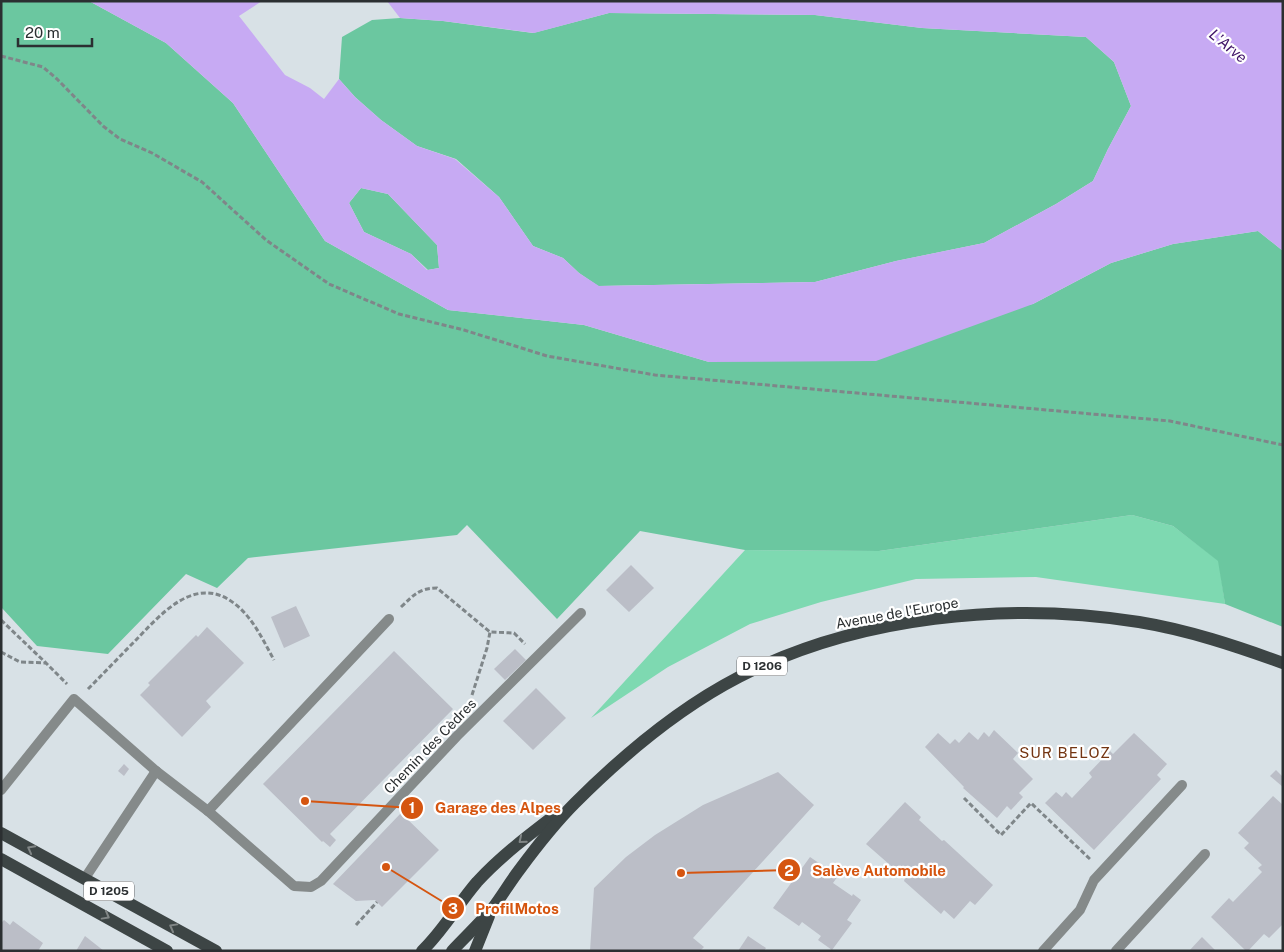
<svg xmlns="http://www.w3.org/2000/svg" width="1284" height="952" font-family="'Public Sans',sans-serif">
  <rect width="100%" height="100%" fill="#d8e1e6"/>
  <polygon fill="#7ed9b1" points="1132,515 1173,526 1219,561 1225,604 1036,577 916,579 821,602 750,624 668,667 591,718 745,550 879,551"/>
  <g fill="#6bc7a0">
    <polygon points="1,1 89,1 166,43 233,103 325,241 448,310 584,325 709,362 1033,304 1111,263 1173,244 1258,231 1283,251 1283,627 1225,604 1218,561 1173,526 1132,515 879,551 745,550 640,531 557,619 467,525 457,535 248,558 217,588 186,574 108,654 37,646 1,607"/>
    <polygon points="609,13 815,15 922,28 1086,37 1114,62 1131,106 1108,149 1093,181 1056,204 984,243 896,261 815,282 598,286 579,273 563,258 533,246 499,197 456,159 417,146 381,120 355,97 339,79 342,37 372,20 400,18 443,21 533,33"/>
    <polygon points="361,188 388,194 437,245 439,268 428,270 411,254 364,232 349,203"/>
  </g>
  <path fill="#c7aaf3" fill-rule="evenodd" d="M89 1H262L239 16 285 75 310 88 324 99 339 79 355 97 381 120 417 146 455 159 499 197 533 246 563 258 579 273 599 286 815 282 896 261 984 243 1056 204 1093 181 1108 149 1131 106 1114 62 1086 37 922 28 815 15 609 13 534 33 443 21 400 18 387 1H1283V251L1258 231 1173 244 1111 263 1033 304 876 361 709 362 584 325 448 310 325 241 233 103 166 43ZM361 188 388 194 437 245 439 268 427 270 411 254 364 232 349 203Z"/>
  <g fill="#bbbec7">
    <polygon points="631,565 654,588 629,612 606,590"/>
    <polygon points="296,606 310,636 284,648 271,617"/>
    <polygon points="207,627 244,663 206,701 211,707 182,737 140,695 150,685 148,683 196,635 198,637"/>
    <polygon points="515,649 526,660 505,680 494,669"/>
    <polygon points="394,651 453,709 330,834 336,840 330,847 323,841 322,842 263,784"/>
    <polygon points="536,688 566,718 533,750 503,721"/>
    <polygon points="994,730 1018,753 1013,759 1033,779 1019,793 1023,797 1011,810 1007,806 997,818 963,788 964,787 925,747 938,733 950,744 955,739 959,743 969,732 978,740 984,732 989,737"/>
    <polygon points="1134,733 1167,764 1157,775 1161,779 1094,850 1045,803 1056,792 1062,797 1066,792 1072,798 1092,777 1089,773 1110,751 1113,754"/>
    <polygon points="124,764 129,769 124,776 118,771"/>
    <polygon points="1276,770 1283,777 1283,787 1270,776"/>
    <polygon points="778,772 814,805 693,938 704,947 700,951 590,951 594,888 626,857 655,835 703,805"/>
    <polygon points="1273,796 1283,805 1283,924 1269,938 1264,934 1248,951 1246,951 1211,917 1229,898 1233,902 1262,872 1258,868 1262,865 1244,848 1249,843 1238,833"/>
    <polygon points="905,802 921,817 919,820 942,841 944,840 993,885 975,905 970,901 954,919 944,910 941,914 904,881 905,878 866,844"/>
    <polygon points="401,813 439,850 382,907 375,900 356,901 333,884"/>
    <polygon points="810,857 838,876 833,883 852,896 853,894 861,900 847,920 852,923 832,950 818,940 821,936 802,922 799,926 773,908"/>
    <polygon points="4,920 10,925 13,921 43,943 38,951 2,951 1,923"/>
    <polygon points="85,936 104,951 76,951"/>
    <polygon points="748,936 766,948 764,951 738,951"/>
    <polygon points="1202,937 1216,951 1189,951"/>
  </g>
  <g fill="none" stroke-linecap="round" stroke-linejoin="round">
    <g stroke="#7f8689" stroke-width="3" stroke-dasharray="5 2.5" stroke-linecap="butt">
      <polyline points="1,56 43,67 57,79 103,126 120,139 152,153 202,182 266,240 329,284 399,314 464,330 547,356 655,375 1170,421 1283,445"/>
      <path d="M401 607C414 595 419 588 437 588L490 632 514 633 525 644"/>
      <polyline points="1,620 46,663 67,684"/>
      <polyline points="1,652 20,662 46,663"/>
      <path d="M88 689C104 673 120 656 136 640 161 614 196 573 235 604 253 618 263 640 274 660"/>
      <polyline points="472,695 487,648 490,632"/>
      <polyline points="964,798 1001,835 1031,803 1091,860"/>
      <polyline points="356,925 377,902"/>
    </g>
    <g stroke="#858a8a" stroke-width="10">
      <polyline points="208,811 389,619"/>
      <polyline points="1116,951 1205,854"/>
    </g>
    <g stroke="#858a8a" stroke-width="10">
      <polyline points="1,790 74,699 156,771 208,811 294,886 311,887 321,881 457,736 581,613"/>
      <polyline points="85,878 156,771"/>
      <polyline points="1043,951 1080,910 1094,880 1182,785"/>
    </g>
    <g stroke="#3d4545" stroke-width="12">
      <polyline points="1,833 216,951"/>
      <polyline points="1,859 167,951"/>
      <path d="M422 951C444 930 458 904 477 882 501 856 530 834 559 812"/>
      <path d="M452 951C465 937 480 923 492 909 502 896 510 882 520 869 537 846 555 823 575 803 623 755 679 708 739 677 857 616 1009 601 1139 622 1188 630 1236 646 1283 663"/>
      <polyline points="475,951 489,916"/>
    </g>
  </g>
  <defs><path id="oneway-chevron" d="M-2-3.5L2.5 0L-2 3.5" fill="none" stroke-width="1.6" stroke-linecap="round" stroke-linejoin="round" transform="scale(1.25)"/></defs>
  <g stroke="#818686">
    <use href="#oneway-chevron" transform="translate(522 840) rotate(140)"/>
    <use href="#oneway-chevron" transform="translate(31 849) rotate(-152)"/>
    <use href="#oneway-chevron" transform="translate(106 916) rotate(29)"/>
    <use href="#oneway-chevron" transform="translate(173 927) rotate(-151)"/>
  </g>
  <g text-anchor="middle" stroke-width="4.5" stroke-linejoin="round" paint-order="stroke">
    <g fill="#fff" stroke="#6b6d6f" stroke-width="1">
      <rect x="737" y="656.5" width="50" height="19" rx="4"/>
      <rect x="84" y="881.5" width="50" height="19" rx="4"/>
    </g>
    <g font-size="12" font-weight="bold" fill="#2b2f31">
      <text x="762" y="670">D 1206</text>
      <text x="109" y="895">D 1205</text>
    </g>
    <g font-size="14" fill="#2b2f31" stroke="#fff">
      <text transform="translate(897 613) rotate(-10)" y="5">Avenue de l'Europe</text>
      <text transform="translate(430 746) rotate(-46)" y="5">Chemin des Cèdres</text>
    </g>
    <g font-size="15" font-style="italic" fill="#3f1367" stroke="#fff">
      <text transform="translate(1228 46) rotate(39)" y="5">L'Arve</text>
    </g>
    <g font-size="15" letter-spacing="1" fill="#733411" stroke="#fff">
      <text x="1065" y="758">SUR BELOZ</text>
    </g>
  </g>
  <path fill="none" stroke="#d55510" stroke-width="2" d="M305 801L412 808M681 873L789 870M386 867L453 908"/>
  <g fill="#d55510" stroke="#fff" stroke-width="2">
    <circle cx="305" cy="801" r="5"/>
    <circle cx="681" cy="873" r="5"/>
    <circle cx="386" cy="867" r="5"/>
    <circle cx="412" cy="808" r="12"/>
    <circle cx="789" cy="870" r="12"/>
    <circle cx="453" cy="908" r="12"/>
  </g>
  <g font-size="15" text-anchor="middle" font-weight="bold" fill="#fff">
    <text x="412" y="813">1</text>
    <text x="789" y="876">2</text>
    <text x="453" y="914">3</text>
  </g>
  <g font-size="15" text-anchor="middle" font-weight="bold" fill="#d55510" stroke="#fff" stroke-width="4.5" stroke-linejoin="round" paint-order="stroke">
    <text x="498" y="813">Garage des Alpes</text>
    <text x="879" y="876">Salève Automobile</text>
    <text x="517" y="914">ProfilMotos</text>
  </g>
  <rect width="1284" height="952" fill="none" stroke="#2b2f31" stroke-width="5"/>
  <path d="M18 38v8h74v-8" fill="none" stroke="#2b2f31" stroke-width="2.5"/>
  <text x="25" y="38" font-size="15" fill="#2b2f31" stroke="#ffffff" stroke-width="4" paint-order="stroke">20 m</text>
</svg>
